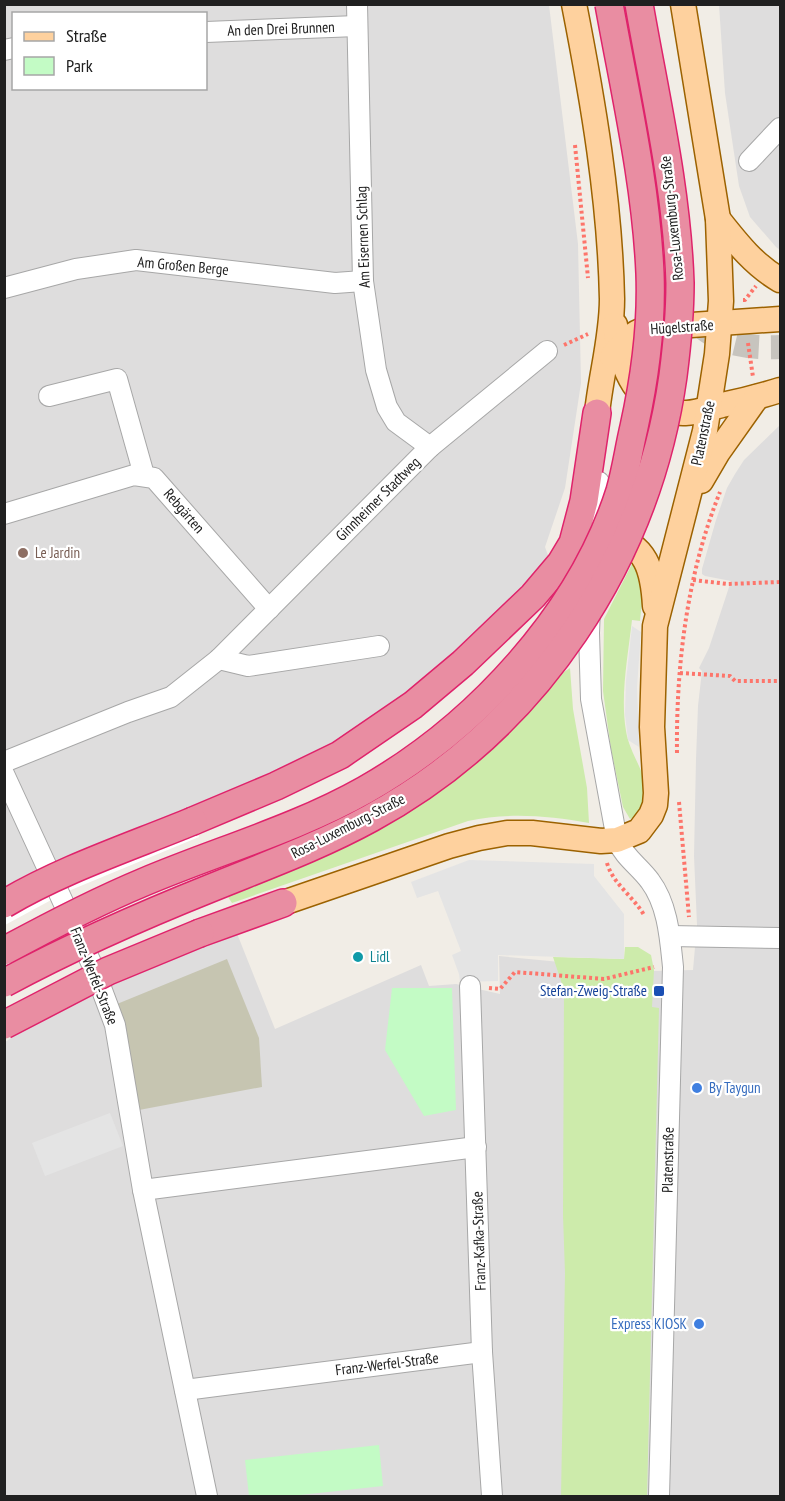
<svg xmlns="http://www.w3.org/2000/svg" width="785" height="1501" font-family="'PT Sans Narrow',sans-serif">
  <rect width="100%" height="100%" fill="#f1ede6"/>
  <g fill="#dedddd" fill-rule="evenodd">
    <path d="M4 5H549L578 244 581 383 565 488 545 547 549 558 524 592 454 660 335 750 4 889ZM14 14H206V88H14Z"/>
    <polygon points="719,5 780,5 780,250 776,247 750,217 739,186 725,93"/>
    <polygon points="780,425 780,1496 5,1496 5,1042 39,1021 131,975 236,931 275,1029 421,965 429,986 456,984 500,994 499,956 653,971 693,970 697,925 694,856 696,759 698,706 702,671 699,668 709,648 731,581 705,576 702,574 702,569 716,520 727,488 735,474 744,460"/>
  </g>
  <polygon fill="#c6c5b1" points="227,959 259,1038 262,1087 139,1110 117,1004"/>
  <g fill="#cdebab">
    <path d="M634 560 643 591 640 621 632 620C628 656 620 695 626 731 629 751 643 768 646 788 647 799 640 814 630 819L623 807 611 749 603 691 604 619Z"/>
    <path d="M570 668 573 709 587 788 589 823C549 816 509 812 468 821L232 903 228 897Z"/>
    <polygon points="625,947 638,947 651,955 654,970 652,1007 659,1008 647,1496 561,1496 565,1273 563,1215 564,990 553,957 624,959"/>
  </g>
  <g fill="#c3fbc5">
    <polygon points="392,988 452,988 456,1110 424,1116 385,1050"/>
    <polygon points="379,1445 383,1486 291,1496 249,1496 245,1460"/>
  </g>
  <g fill="#e4e4e4">
    <polygon points="632,626 641,632 637,687 639,747 628,740 625,714 626,681"/>
    <polygon points="469,860 594,864 594,876 624,914 624,959 498,955 498,981 460,982 459,974 452,955 461,951 438,891 417,898 411,882"/>
    <polygon points="110,1113 123,1146 45,1176 32,1143"/>
  </g>
  <polygon fill="#fff" points="190,814 199,837 66,892 5,925 5,892"/>
  <g fill="none" stroke-linecap="round" stroke-linejoin="round">
    <g stroke="#c7c4be" stroke-width="24" stroke-dasharray="24 12" stroke-linecap="butt">
      <polyline points="626,4 653,158 664,232"/>
      <path d="M703 328C724 346 754 348 780 347"/>
    </g>
    <defs>
      <g id="minor">
        <polyline points="357,4 363,281 376,370 387,407 396,422 430,447"/>
        <polyline points="206,32 357,26"/>
        <polyline points="4,50 14,48"/>
        <polyline points="749,161 780,128"/>
        <polyline points="4,288 76,269 136,260 335,283 363,281"/>
        <polyline points="49,396 117,379 144,475"/>
        <polyline points="4,514 134,475 154,478 269,609"/>
        <polyline points="594,542 599,482"/>
        <path d="M590 607 589 633 591 699 617 840C624 857 640 867 650 881 668 905 670 938 673 967L659 1496"/>
        <polyline points="219,659 248,666 379,646"/>
        <polyline points="4,762 128,712 171,697 219,659 430,447 547,351"/>
        <polyline points="4,774 94,969 115,1025 143,1190 207,1496"/>
        <polyline points="670,936 780,938"/>
        <polyline points="470,986 482,1352 492,1496"/>
        <polyline points="143,1190 476,1147"/>
        <polyline points="185,1390 482,1352"/>
      </g>
      <g id="major">
        <path d="M574 4C593 101 610 201 612 299 612 337 601 375 597 413"/>
        <path d="M718 219C737 243 754 265 780 280"/>
        <path d="M615 325C620 364 637 415 686 413 697 413 710 408 722 405 742 401 761 396 780 390"/>
        <path d="M612 357C623 343 631 333 648 328L780 319"/>
        <polyline points="701,481 718,452 757,397"/>
        <path d="M607 536C647 543 653 571 655 606"/>
        <polyline points="283,903 449,846 479,838 507,833 532,833 601,841 617,840 639,831 651,815 655,805 656,793 652,727 655,626 705,431 717,354 721,301 718,219 683,4"/>
      </g>
      <g id="highway">
        <polyline points="193,821 276,786 340,755 413,705 463,663 533,596 561,563 573,543 584,501 597,413"/>
        <polyline points="200,933 283,903"/>
      </g>
    </defs>
    <use href="#minor" stroke="#a7a7a7" stroke-width="22"/>
    <use href="#major" stroke="#9c6200" stroke-width="27"/>
    <use href="#highway" stroke="#df236b" stroke-width="30"/>
    <g stroke="#fd756b" stroke-width="4" stroke-dasharray="3 3" stroke-linecap="butt">
      <polyline points="575,145 588,278"/>
      <polyline points="743,300 745,300 756,286"/>
      <polyline points="748,343 753,377"/>
      <polyline points="564,345 588,334"/>
      <polyline points="693,580 728,584 780,582"/>
      <polyline points="680,673 730,676 735,681 780,681"/>
      <path d="M677 753C676 665 687 574 720 492"/>
      <polyline points="679,802 689,917"/>
      <path d="M607 863C613 884 633 896 644 915"/>
      <polyline points="489,988 500,989 515,972 604,979 654,967"/>
    </g>
    <use href="#minor" stroke="#fff" stroke-width="20"/>
    <use href="#major" stroke="#fed19e" stroke-width="24"/>
    <use href="#highway" stroke="#e98da2" stroke-width="27"/>
    <defs>
      <g id="highway-bridge">
        <path d="M4 904C63 869 130 847 193 821"/>
        <path d="M4 951C50 926 96 902 144 882 217 851 296 829 365 790 476 727 581 614 620 491 626 470 629 448 634 427 645 377 652 325 650 273 646 183 625 93 609 4"/>
        <path d="M4 983C71 947 141 916 211 888 265 866 320 846 371 818 536 728 647 561 673 376 677 345 680 314 680 283 677 189 655 96 639 4"/>
        <polyline points="4,1025 108,971 200,933"/>
      </g>
    </defs>
    <use href="#highway-bridge" stroke="#df236b" stroke-width="30" stroke-linecap="butt"/>
    <use href="#highway-bridge" stroke="#e98da2" stroke-width="27"/>
  </g>
  <circle fill="#8d6e63" stroke="#fff" stroke-width="2" cx="23" cy="553" r="6"/>
  <circle fill="#0f9aa8" stroke="#fff" stroke-width="2" cx="358" cy="957" r="6"/>
  <rect fill="#1a4fb4" stroke="#fff" stroke-width="2" x="653" y="985" width="12" height="12" rx="3"/>
  <g fill="#3f7fe0" stroke="#fff" stroke-width="2">
    <circle cx="697" cy="1088" r="6"/>
    <circle cx="699" cy="1324" r="6"/>
  </g>
  <g text-anchor="middle" stroke-width="4.5" stroke-linejoin="round" paint-order="stroke">
    <g font-size="15" fill="#202020" stroke="#fff">
      <text transform="translate(281 29) rotate(-2)" y="5">An den Drei Brunnen</text>
      <text transform="translate(672 218) rotate(-96)" y="5">Rosa-Luxemburg-Straße</text>
      <text transform="translate(363 237) rotate(-92)" y="5">Am Eisernen Schlag</text>
      <text transform="translate(183 266) rotate(5)" y="5">Am Großen Berge</text>
      <text transform="translate(682 327) rotate(-4)" y="5">Hügelstraße</text>
      <text transform="translate(703 433) rotate(-78)" y="5">Platenstraße</text>
      <text transform="translate(378 499) rotate(-45)" y="5">Ginnheimer Stadtweg</text>
      <text transform="translate(184 511) rotate(49)" y="5">Rebgärten</text>
      <text transform="translate(348 826) rotate(-27)" y="5">Rosa-Luxemburg-Straße</text>
      <text transform="translate(94 976) rotate(68)" y="5">Franz-Werfel-Straße</text>
      <text transform="translate(668 1160) rotate(-89)" y="5">Platenstraße</text>
      <text transform="translate(479 1241) rotate(-92)" y="5">Franz-Kafka-Straße</text>
      <text transform="translate(387 1364) rotate(-7)" y="5">Franz-Werfel-Straße</text>
    </g>
    <g font-size="15" fill="#785e54" stroke="#fff" text-anchor="start">
      <text x="35" y="558">Le Jardin</text>
    </g>
    <g font-size="15" fill="#0d838f" stroke="#fff" text-anchor="start">
      <text x="370" y="962">Lidl</text>
    </g>
    <g font-size="15" fill="#164399" stroke="#fff" text-anchor="end">
      <text x="647" y="996">Stefan-Zweig-Straße</text>
    </g>
    <g font-size="15" fill="#366cbe" stroke="#fff" text-anchor="start">
      <text x="709" y="1093">By Taygun</text>
      <text x="687" y="1329" text-anchor="end">Express KIOSK</text>
    </g>
  </g>
  <rect width="785" height="1501" fill="none" stroke="#202020" stroke-width="12"/>
  <rect x="12" y="12" width="195" height="78" fill="#ffffff" stroke="#a6a6a6" stroke-width="1.5"/>
  <rect x="24" y="32" width="30" height="9" fill="#fed19e" stroke="#a6a6a6" stroke-width="1.5"/>
  <text x="66" y="42" font-size="18" fill="#202020">Straße</text>
  <rect x="24" y="57" width="30" height="18" fill="#c3fbc5" stroke="#a6a6a6" stroke-width="1.5"/>
  <text x="66" y="72" font-size="18" fill="#202020">Park</text>
</svg>
